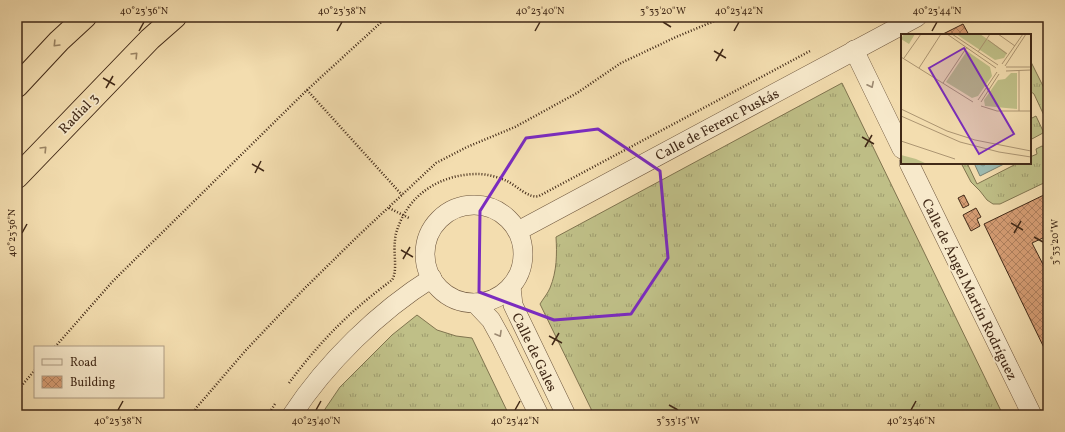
<svg xmlns="http://www.w3.org/2000/svg" width="1065" height="432" font-family="Vollkorn,serif">
  <defs>
    <pattern id="grass-tufts" width="24" height="20" patternUnits="userSpaceOnUse"><rect width="24" height="20" fill="#bfbf87"/><path d="M3 7l-1-3M5 7V3M7 7l1-3M15 17l-1-3M17 17v-4M19 17l1-3" fill="none" stroke="#9d9b6d"/></pattern>
    <pattern id="water-ripples" width="26" height="14" patternUnits="userSpaceOnUse"><rect width="26" height="14" fill="#9dbbb1"/><path d="M2 4q2-2 4 0t4 0M15 11q2-2 4 0t4 0" fill="none" stroke="#82988f"/></pattern>
    <pattern id="building-cross-hatch" width="8" height="8" patternUnits="userSpaceOnUse"><rect width="8" height="8" fill="#d69d74"/><path d="M0 0l8 8M0 8l8-8" fill="none" stroke="#af805e"/></pattern>
  </defs>
  <rect width="100%" height="100%" fill="#f3ddaf"/>
  <filter id="stains"><feTurbulence type="fractalNoise" baseFrequency=".005" numOctaves="4"/><feColorMatrix values="0 0 0 0 .2 0 0 0 0 .09 0 0 0 0 .02 0 0 0 .5 -.17"/></filter>
  <radialGradient id="worn" r=".72"><stop offset=".6" stop-color="#630" stop-opacity="0"/><stop offset="1" stop-color="#630" stop-opacity=".3"/></radialGradient>
  <g fill="url(#grass-tufts)" stroke="#80744f">
    <polygon points="1030,60 1048,96 1048,124 1034,94 1030,91"/>
    <path d="M842 83 1003 415H594L540 304C543 299 548 293 550 288 557 271 557 254 556 237Z"/>
    <polygon points="1036,116 1043,131 1043,133 1030,140 1030,119"/>
    <polygon points="1042,146 1047,148 1048,150 1048,181 1000,204 993,204 987,200 980,191 971,182 961,163 967,163 977,184 1018,163 1030,163 1030,157 1037,154 1036,149"/>
    <polygon points="417,315 437,330 456,336 472,338 509,415 321,415 340,387 392,335"/>
  </g>
  <polygon fill="url(#water-ripples)" stroke="#788173" points="974,163 1006,163 980,176"/>
  <g fill="url(#building-cross-hatch)" stroke="#412917">
    <polygon points="963,24 969,35 941,35"/>
    <polygon points="1048,193 1048,242 1045,237 1032,243 1048,274 1048,356 984,224"/>
    <polygon points="964,195 969,205 963,208 958,198"/>
    <polygon points="976,208 981,217 977,219 980,226 971,231 963,215"/>
  </g>
  <g fill="none" stroke-linecap="round" stroke-linejoin="round">
    <defs>
      <g id="minor">
        <polyline points="854,50 902,149"/>
        <polyline points="909,163 1032,415"/>
        <circle cx="474" cy="254" r="49"/>
        <polyline points="518,231 917,17"/>
        <polyline points="511,287 513,305 566,415"/>
        <polyline points="475,303 491,320 502,340 539,415"/>
        <path d="M292 415C326 363 379 311 432 278"/>
      </g>
      <g id="motorway">
        <polyline points="17,86 59,41 85,17"/>
        <polyline points="17,177 150,39 175,17"/>
      </g>
    </defs>
    <use href="#minor" stroke="#6e563d" stroke-width="20"/>
    <use href="#motorway" stroke="#412917" stroke-width="24"/>
    <g stroke="#412917" stroke-width="2.5" stroke-dasharray="1 2" stroke-linecap="butt">
      <polyline points="307,90 402,195"/>
      <polyline points="389,208 409,218"/>
      <polyline points="55,347 113,281 307,90 387,17"/>
      <path d="M289 383C309 356 331 331 356 309 367 299 380 289 392 280 398 271 393 252 395 241 395 234 398 227 401 220 415 190 445 174 478 174 487 174 498 177 507 181 517 186 529 199 539 196L810 51"/>
      <polyline points="17,391 35,370"/>
      <polyline points="192,415 197,407 246,350 304,289 359,235 436,163 467,147 515,127 577,93 621,63 676,37 724,17"/>
      <polyline points="268,415 275,404"/>
    </g>
    <use href="#minor" stroke="#f7e9cb" stroke-width="19"/>
    <use href="#motorway" stroke="#f3ddaf" stroke-width="22"/>
  </g>
  <defs><path id="oneway-chevron" d="M-2-3.5L2.5 0L-2 3.5" fill="none" stroke-width="1.6" stroke-linecap="round" stroke-linejoin="round"/></defs>
  <g stroke="#9a8363">
    <use href="#oneway-chevron" transform="translate(56 44) rotate(134)"/>
    <use href="#oneway-chevron" transform="translate(135 55) rotate(-46)"/>
    <use href="#oneway-chevron" transform="translate(44 149) rotate(-46)"/>
  </g>
  <g stroke="#9c8971">
    <use href="#oneway-chevron" transform="translate(871 85) rotate(64)"/>
    <use href="#oneway-chevron" transform="translate(499 334) rotate(60)"/>
  </g>
  <path fill="none" stroke="#7b2cbf" stroke-width="3" stroke-linejoin="round" d="M598 129 660 171 668 258 631 314 554 320 479 292 480 211 526 138Z"/>
  <path fill="none" stroke="#412917" stroke-width="1.5" d="M663 22 671 27M139 31 144 22M337 31 342 22M535 31 540 22M734 31 739 22M932 31 937 22M714 51 726 58M716 61 723 49M103 78 115 85M106 88 113 76M862 137 874 144M865 147 872 135M252 164 264 171M255 173 261 161M1011 223 1023 230M22 233 27 224M1014 233 1021 221M1034 237 1043 242M401 250 413 257M403 259 410 247M549 336 562 343M552 345 559 333M669 405 678 410M118 410 123 401M316 410 321 401M515 410 520 401M911 410 916 401"/>
  <g text-anchor="middle" stroke-width="3.5" stroke-linejoin="round" paint-order="stroke">
    <g font-size="14" fill="#412917" stroke="#f7e9cb">
      <text transform="translate(78 113) rotate(-46)" y="5">Radial 3</text>
      <text transform="translate(717 124) rotate(-28)" y="5">Calle de Ferenc Puskás</text>
      <text transform="translate(970 289) rotate(64)" y="5">Calle de Ángel Martín Rodríguez</text>
      <text transform="translate(535 352) rotate(64)" y="5">Calle de Gales</text>
    </g>
  </g>
  <g transform="translate(901 34)">
    <rect width="130" height="130" fill="#f3ddaf"/>
    <path d="M3 0H14L8 10 0 5ZM66 17 89 33 91 42 77 62 71 64 45 48ZM110 39H116V75L84 72 83 66 97 46 104 45ZM0 121 15 125 26 130H0Z" fill="#bfbf87"/>
    <path d="M55 0H79L106 19 103 24 94 26Z" fill="#bfbf87"/>
    <path fill="none" stroke="#ac9572" stroke-width="1" d="M46 0 95 34M51 0 97 31M97 0 114 12M87 6 106 20M77 18 89 0M0 23 72 68M3 24 20 0M101 30 122 0M104 32 125 0M105 33H130M18 34 40 0M105 37 130 36M118 37V77M42 49 66 13M77 66 96 38M80 68 98 40M80 72 96 77H130M0 75 46 97 74 106 130 117M0 82 59 108 98 118 130 123M0 107 54 125"/>
    <path fill="#7b2cbf" fill-opacity="0.15" stroke="#7b2cbf" stroke-width="2" d="M63 14 113 100 78 120 28 34Z"/>
    <rect width="130" height="130" fill="none" stroke="#412917" stroke-width="2"/>
  </g>
  <rect width="1065" height="432" fill="none" stroke="#f3ddaf" stroke-width="44"/>
  <rect x="34" y="346" width="130" height="52" fill="#f7e9cb" stroke="#ae9c83"/>
  <rect x="42" y="359" width="20" height="6" fill="#f7e9cb" stroke="#ae9c83"/>
  <text x="70" y="366" font-size="12" fill="#412917">Road</text>
  <rect x="42" y="376" width="20" height="12" fill="url(#building-cross-hatch)" stroke="#ae9c83"/>
  <text x="70" y="386" font-size="12" fill="#412917">Building</text>
  <rect x="22" y="22" width="1021" height="388" fill="none" stroke="#412917" stroke-width="1.5"/>
  <g font-size="10" text-anchor="middle" fill="#412917">
    <text x="144" y="14">40°23'36"N</text>
    <text x="342" y="14">40°23'38"N</text>
    <text x="540" y="14">40°23'40"N</text>
    <text x="663" y="14">3°33'20"W</text>
    <text x="739" y="14">40°23'42"N</text>
    <text x="937" y="14">40°23'44"N</text>
    <text transform="translate(11 233) rotate(-90)" y="4">40°23'36"N</text>
    <text transform="translate(1054 242) rotate(-90)" y="4">3°33'20"W</text>
    <text x="118" y="424">40°23'38"N</text>
    <text x="316" y="424">40°23'40"N</text>
    <text x="515" y="424">40°23'42"N</text>
    <text x="678" y="424">3°33'15"W</text>
    <text x="911" y="424">40°23'46"N</text>
  </g>
  <rect width="100%" height="100%" filter="url(#stains)"/>
  <rect width="100%" height="100%" fill="url(#worn)"/>
</svg>
